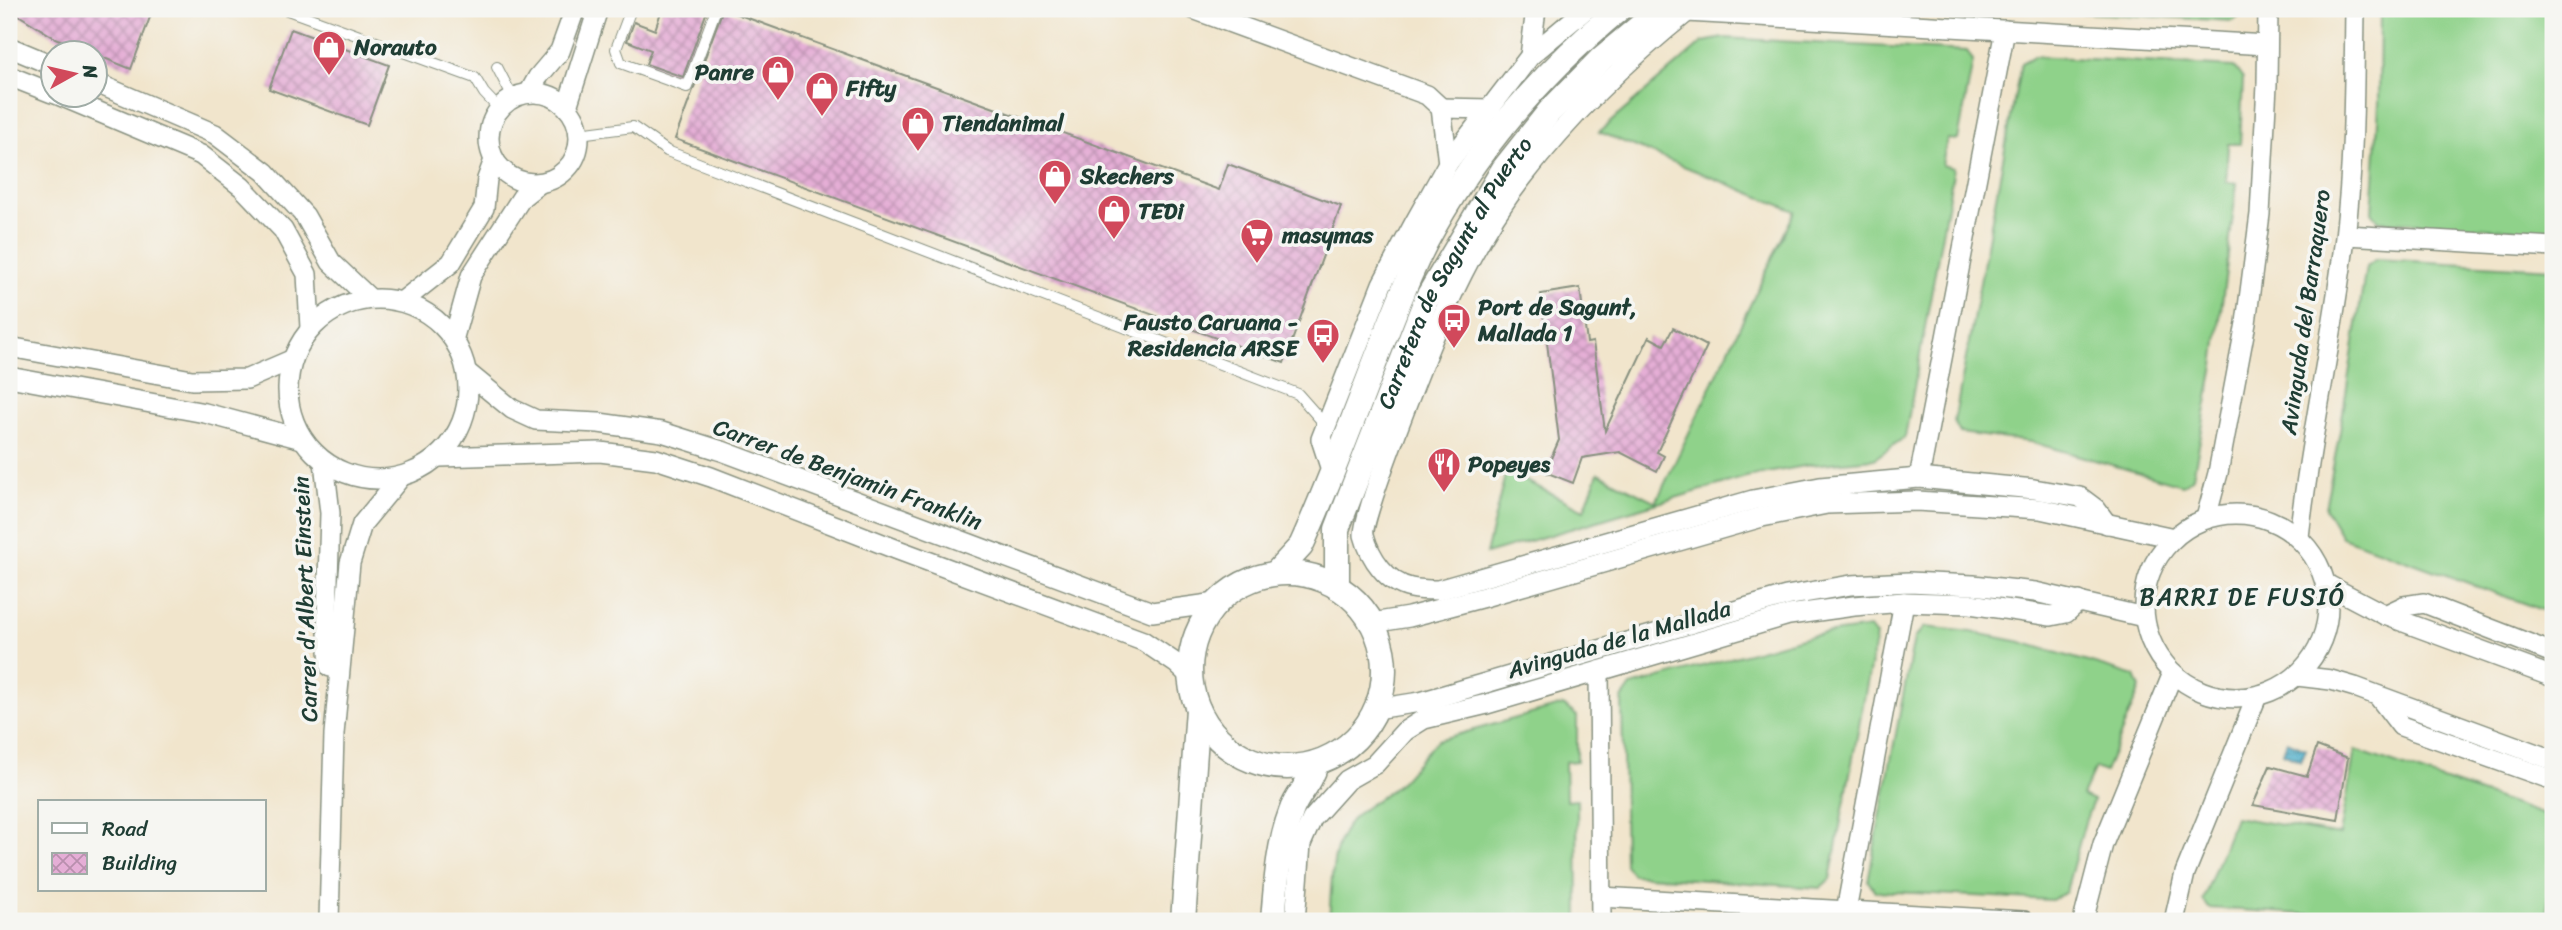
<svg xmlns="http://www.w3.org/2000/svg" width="2562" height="930" font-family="Sriracha,sans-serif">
  <defs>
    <pattern id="water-rules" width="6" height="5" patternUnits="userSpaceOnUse" patternTransform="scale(1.75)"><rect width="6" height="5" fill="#49acc9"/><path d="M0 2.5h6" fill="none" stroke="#3c8da4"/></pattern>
    <pattern id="building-cross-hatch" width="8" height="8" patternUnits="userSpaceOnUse" patternTransform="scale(1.75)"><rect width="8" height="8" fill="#e5aed6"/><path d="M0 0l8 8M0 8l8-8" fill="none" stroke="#b98fae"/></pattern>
  </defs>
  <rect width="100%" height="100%" fill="#f6f6f2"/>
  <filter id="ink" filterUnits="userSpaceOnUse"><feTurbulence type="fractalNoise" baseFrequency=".0143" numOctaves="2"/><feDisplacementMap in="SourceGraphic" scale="14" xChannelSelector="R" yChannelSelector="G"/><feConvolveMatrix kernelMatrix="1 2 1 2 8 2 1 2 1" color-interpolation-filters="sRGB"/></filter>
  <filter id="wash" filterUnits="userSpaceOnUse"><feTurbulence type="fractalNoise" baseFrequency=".00686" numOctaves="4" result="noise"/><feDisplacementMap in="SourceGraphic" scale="28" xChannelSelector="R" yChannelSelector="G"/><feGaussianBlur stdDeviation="1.57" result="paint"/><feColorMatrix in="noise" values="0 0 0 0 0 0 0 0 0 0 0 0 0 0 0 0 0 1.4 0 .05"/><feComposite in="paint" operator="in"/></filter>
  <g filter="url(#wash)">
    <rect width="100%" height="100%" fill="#f1e5cc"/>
    <g fill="#8fd28a" stroke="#57885f" stroke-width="2">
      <polygon points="2017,9 2245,9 2245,12 2233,21"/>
      <polygon points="2380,9 2553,9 2553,232 2379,221 2372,212 2379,104"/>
      <polygon points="1723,38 1967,51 1973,61 1958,140 1947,139 1942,165 1954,168 1905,437 1874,459 1810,465 1746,477 1486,554 1506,471 1584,510 1598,473 1656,502 1795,211 1599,132 1703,42"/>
      <polygon points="2034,56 2234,67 2243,79 2240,144 2228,144 2226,182 2237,183 2214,366 2193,477 2182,485 2031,442 1960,433 1954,422 2021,63"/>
      <polygon points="2376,259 2553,269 2553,614 2342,537 2325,508 2340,431 2366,267"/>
      <polygon points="1925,627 1971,632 2021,642 2135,676 2140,688 2105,772 2095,768 2082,796 2093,801 2085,822 2066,891 2052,900 1875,891 1868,881 1914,638"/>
      <polygon points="1870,628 1876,636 1830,879 1820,888 1633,875 1625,865 1622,699 1631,686 1809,636"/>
      <path d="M1563 705 1577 716V761L1565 762 1566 801 1577 800 1578 921H1329C1332 888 1329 843 1354 817 1367 804 1385 797 1398 784 1413 770 1423 753 1438 740Z"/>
      <polygon points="2355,750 2553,818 2553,891 2549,891 2547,921 2410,921 2209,908 2203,900 2235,817 2340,835"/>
    </g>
    <polygon fill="url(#water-rules)" stroke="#34747e" stroke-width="2" points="2287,741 2306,749 2301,761 2283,753"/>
    <g id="blocks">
      <g fill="url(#building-cross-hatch)">
        <polygon points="9,9 153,9 131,69 55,38"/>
        <polygon points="662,9 700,9 707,11 683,77 646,64 651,50 627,41 634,22 655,30"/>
        <polygon points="723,9 1219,190 1228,164 1341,206 1284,363 675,139"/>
        <polygon points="291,29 389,65 367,125 269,89"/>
        <polygon points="1580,288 1587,343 1593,342 1605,431 1649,337 1664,345 1673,328 1707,346 1657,452 1664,456 1657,471 1620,452 1582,458 1573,483 1545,472 1559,440 1541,294"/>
        <polygon points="2317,746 2348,758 2338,820 2253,805 2270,766 2307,776"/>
      </g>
    </g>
  </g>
  <g filter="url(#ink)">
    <use href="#blocks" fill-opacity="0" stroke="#889180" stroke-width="2"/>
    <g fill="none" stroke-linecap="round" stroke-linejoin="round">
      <defs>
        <g id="service">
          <polyline points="285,9 475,78 484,93 499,109"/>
          <polyline points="631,9 616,49 621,63 687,87 716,9"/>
          <polyline points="497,67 513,98"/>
          <polyline points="579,134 633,127 667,151 1298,394 1321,420 1321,428"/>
        </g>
        <g id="minor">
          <polyline points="1193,9 1427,95 1441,108 1448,163"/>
          <path d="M1691 9C1628 59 1571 114 1522 178 1492 216 1467 262 1447 306 1434 334 1360 518 1364 535 1370 558 1387 583 1411 588 1420 590 1429 590 1438 590L1753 500 1820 487 1919 478 2034 489 2080 497 2096 509 2107 524"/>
          <polyline points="1687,12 2267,45"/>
          <polyline points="9,47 52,65"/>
          <polyline points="1530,56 1536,9"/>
          <polyline points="9,76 52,93"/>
          <polyline points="94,82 215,134 265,172 305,216 331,262 368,297"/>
          <polyline points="529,93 538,77 560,51 575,9"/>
          <circle cx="534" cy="138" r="45"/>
          <polyline points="56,94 201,155 242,187 283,230 307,274 310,328"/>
          <polyline points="567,107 598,9"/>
          <polyline points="1441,108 1491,109"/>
          <polyline points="2346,235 2553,247"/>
          <circle cx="378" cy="389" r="90"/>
          <polyline points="404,300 451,263 484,208 487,179 494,160"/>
          <polyline points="454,337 471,276 522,197 540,183"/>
          <polyline points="9,347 192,380 247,379 291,360"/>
          <polyline points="468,373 512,409 536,420 599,423 662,432 722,451 1152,612 1217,603"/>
          <polyline points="9,377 205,413 302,439"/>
          <polyline points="440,457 600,452 656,459 711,477 898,550 1143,641 1177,664 1191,677"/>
          <polyline points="324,462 330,513 327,616 330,667"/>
          <polyline points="1332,473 1321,439 1382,284 1415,222 1448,163 1530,56 1586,9"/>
          <polyline points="1919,478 2005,30"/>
          <circle cx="2236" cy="606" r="92"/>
          <polyline points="2206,518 2218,473 2246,323 2260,214 2267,85 2268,9"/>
          <path d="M2299 537C2310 437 2333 338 2345 237 2354 163 2354 83 2355 9"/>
          <polyline points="2326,584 2385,615 2553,677"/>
          <polyline points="2385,615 2404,606 2424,603 2553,653"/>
          <polyline points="1372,623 1409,617 1484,597 1762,517 1827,504 1917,501 2040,509 2174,538"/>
          <polyline points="1599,671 1601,921"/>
          <polyline points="2297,676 2331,680 2355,687 2553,760"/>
          <polyline points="2378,696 2401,726 2553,780"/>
          <polyline points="1376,709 1420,702 1786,596 1851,585 1909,582 1973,585 2035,592 2144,617"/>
          <polyline points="1601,897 2024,921"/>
          <polyline points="1846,911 1904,602"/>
          <polyline points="329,921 334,734 350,563 362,524 400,478"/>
          <polyline points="1295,921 1301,844 1312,819 1347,780 1375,764 1405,731 1424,719 1487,704 1789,615 1854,606 1904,602 1970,604 2051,616 2066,613 2079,601"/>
          <polyline points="2083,921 2103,844 2173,673"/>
          <polyline points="2174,921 2185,873 2257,696"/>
        </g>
        <g id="tertiary">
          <path d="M1276 573 1301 546C1331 480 1356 411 1382 344 1398 304 1413 263 1434 227 1481 143 1546 70 1619 9"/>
          <circle cx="1287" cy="670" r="97"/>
          <path id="s1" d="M1337 587V529L1426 300 1503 170 1549 112 1602 58 1661 9"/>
          <polyline points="1183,921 1198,709"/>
          <path d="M1273 921C1276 885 1278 846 1291 812 1297 793 1311 785 1316 763"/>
        </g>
      </defs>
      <use href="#service" stroke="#889180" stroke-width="12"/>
      <use href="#minor" stroke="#889180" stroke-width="22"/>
      <use href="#tertiary" stroke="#889180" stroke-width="27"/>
      <use href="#service" stroke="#fff" stroke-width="10"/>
      <use href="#minor" stroke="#fff" stroke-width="19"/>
      <use href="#tertiary" stroke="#fff" stroke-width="24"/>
    </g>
  </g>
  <defs>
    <symbol id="shop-pin" viewBox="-11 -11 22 30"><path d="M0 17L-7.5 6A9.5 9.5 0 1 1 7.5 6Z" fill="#d1495b" stroke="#f6f6f2"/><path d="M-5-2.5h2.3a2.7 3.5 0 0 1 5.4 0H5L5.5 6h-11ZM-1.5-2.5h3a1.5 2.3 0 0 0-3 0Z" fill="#fff"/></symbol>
    <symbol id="supermarket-pin" viewBox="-11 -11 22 30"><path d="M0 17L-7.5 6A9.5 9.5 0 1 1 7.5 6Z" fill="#d1495b" stroke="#f6f6f2"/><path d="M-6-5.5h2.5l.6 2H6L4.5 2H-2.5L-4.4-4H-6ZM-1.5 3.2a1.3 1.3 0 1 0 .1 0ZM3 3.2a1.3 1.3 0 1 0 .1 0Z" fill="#fff"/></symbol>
    <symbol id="bus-pin" viewBox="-11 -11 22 30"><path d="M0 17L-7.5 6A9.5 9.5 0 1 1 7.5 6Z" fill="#d1495b" stroke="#f6f6f2"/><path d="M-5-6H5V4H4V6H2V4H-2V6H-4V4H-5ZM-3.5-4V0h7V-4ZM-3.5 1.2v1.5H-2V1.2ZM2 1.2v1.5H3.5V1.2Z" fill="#fff"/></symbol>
    <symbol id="restaurant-pin" viewBox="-11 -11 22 30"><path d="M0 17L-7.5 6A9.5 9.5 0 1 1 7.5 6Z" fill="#d1495b" stroke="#f6f6f2"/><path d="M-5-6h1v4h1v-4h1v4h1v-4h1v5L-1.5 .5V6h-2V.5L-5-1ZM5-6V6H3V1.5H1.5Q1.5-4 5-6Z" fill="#fff"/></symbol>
  </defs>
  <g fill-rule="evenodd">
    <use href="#shop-pin" x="310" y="28" width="38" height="52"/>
    <use href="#shop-pin" x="759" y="53" width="38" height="52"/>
    <use href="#shop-pin" x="803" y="69" width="38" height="52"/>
    <use href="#shop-pin" x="899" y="104" width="38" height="52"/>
    <use href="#shop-pin" x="1036" y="157" width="38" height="52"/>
    <use href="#shop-pin" x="1095" y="192" width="38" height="52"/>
    <use href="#supermarket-pin" x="1238" y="216" width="38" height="52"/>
    <use href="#bus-pin" x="1435" y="301" width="38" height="52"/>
    <use href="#bus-pin" x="1304" y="316" width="38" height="52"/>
    <use href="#restaurant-pin" x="1425" y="445" width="38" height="52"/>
  </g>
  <g text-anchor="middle" stroke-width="7" stroke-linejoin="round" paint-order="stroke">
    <g font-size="23" font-weight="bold" fill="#1f3d34" stroke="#f6f6f2" text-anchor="start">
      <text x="354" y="55">Norauto</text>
      <text x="754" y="80" text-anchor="end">Panre</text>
      <text x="846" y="96">Fifty</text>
      <text x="942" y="131">Tiendanimal</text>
      <text x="1080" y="184">Skechers</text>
      <text x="1138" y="219">TEDi</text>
      <text x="1282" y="243">masymas</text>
      <text x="1478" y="315">Port de Sagunt,<tspan x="1478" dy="26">Mallada 1</tspan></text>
      <text x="1298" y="330" text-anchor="end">Fausto Caruana -<tspan x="1298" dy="26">Residencia ARSE</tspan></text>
      <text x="1468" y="472">Popeyes</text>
    </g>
    <g font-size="23" fill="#1f3d34" stroke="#f6f6f2">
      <text dy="8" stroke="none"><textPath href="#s1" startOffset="341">Carretera de Sagunt al Puerto</textPath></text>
      <text transform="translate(2305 312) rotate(-82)" y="8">Avinguda del Barraquero</text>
      <text transform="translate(848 474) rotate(20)" y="8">Carrer de Benjamin Franklin</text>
      <text transform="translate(305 599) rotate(-92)" y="8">Carrer d'Albert Einstein</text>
      <text transform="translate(1619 639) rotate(-16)" y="8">Avinguda de la Mallada</text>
    </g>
    <g font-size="24" letter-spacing="2" fill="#1f3d34" stroke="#f6f6f2">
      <text x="2243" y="605">BARRI DE FUSIÓ</text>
    </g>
  </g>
  <rect width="2562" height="930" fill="none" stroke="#f6f6f2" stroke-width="35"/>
  <rect x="38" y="800" width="228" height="91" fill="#f6f6f2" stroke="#a0aca6" stroke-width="2"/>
  <rect x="52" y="823" width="35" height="10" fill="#ffffff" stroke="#a0aca6" stroke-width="2"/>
  <text x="102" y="836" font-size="21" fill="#1f3d34">Road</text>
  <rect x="52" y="853" width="35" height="21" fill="url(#building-cross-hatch)" stroke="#a0aca6" stroke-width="2"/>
  <text x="102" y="870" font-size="21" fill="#1f3d34">Building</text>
  <g transform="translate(74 74) rotate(82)"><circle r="33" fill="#f6f6f2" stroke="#a0aca6" stroke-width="2"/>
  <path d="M0-5L12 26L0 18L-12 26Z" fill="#d1495b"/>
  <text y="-10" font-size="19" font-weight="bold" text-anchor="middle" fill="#1f3d34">N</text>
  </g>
</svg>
